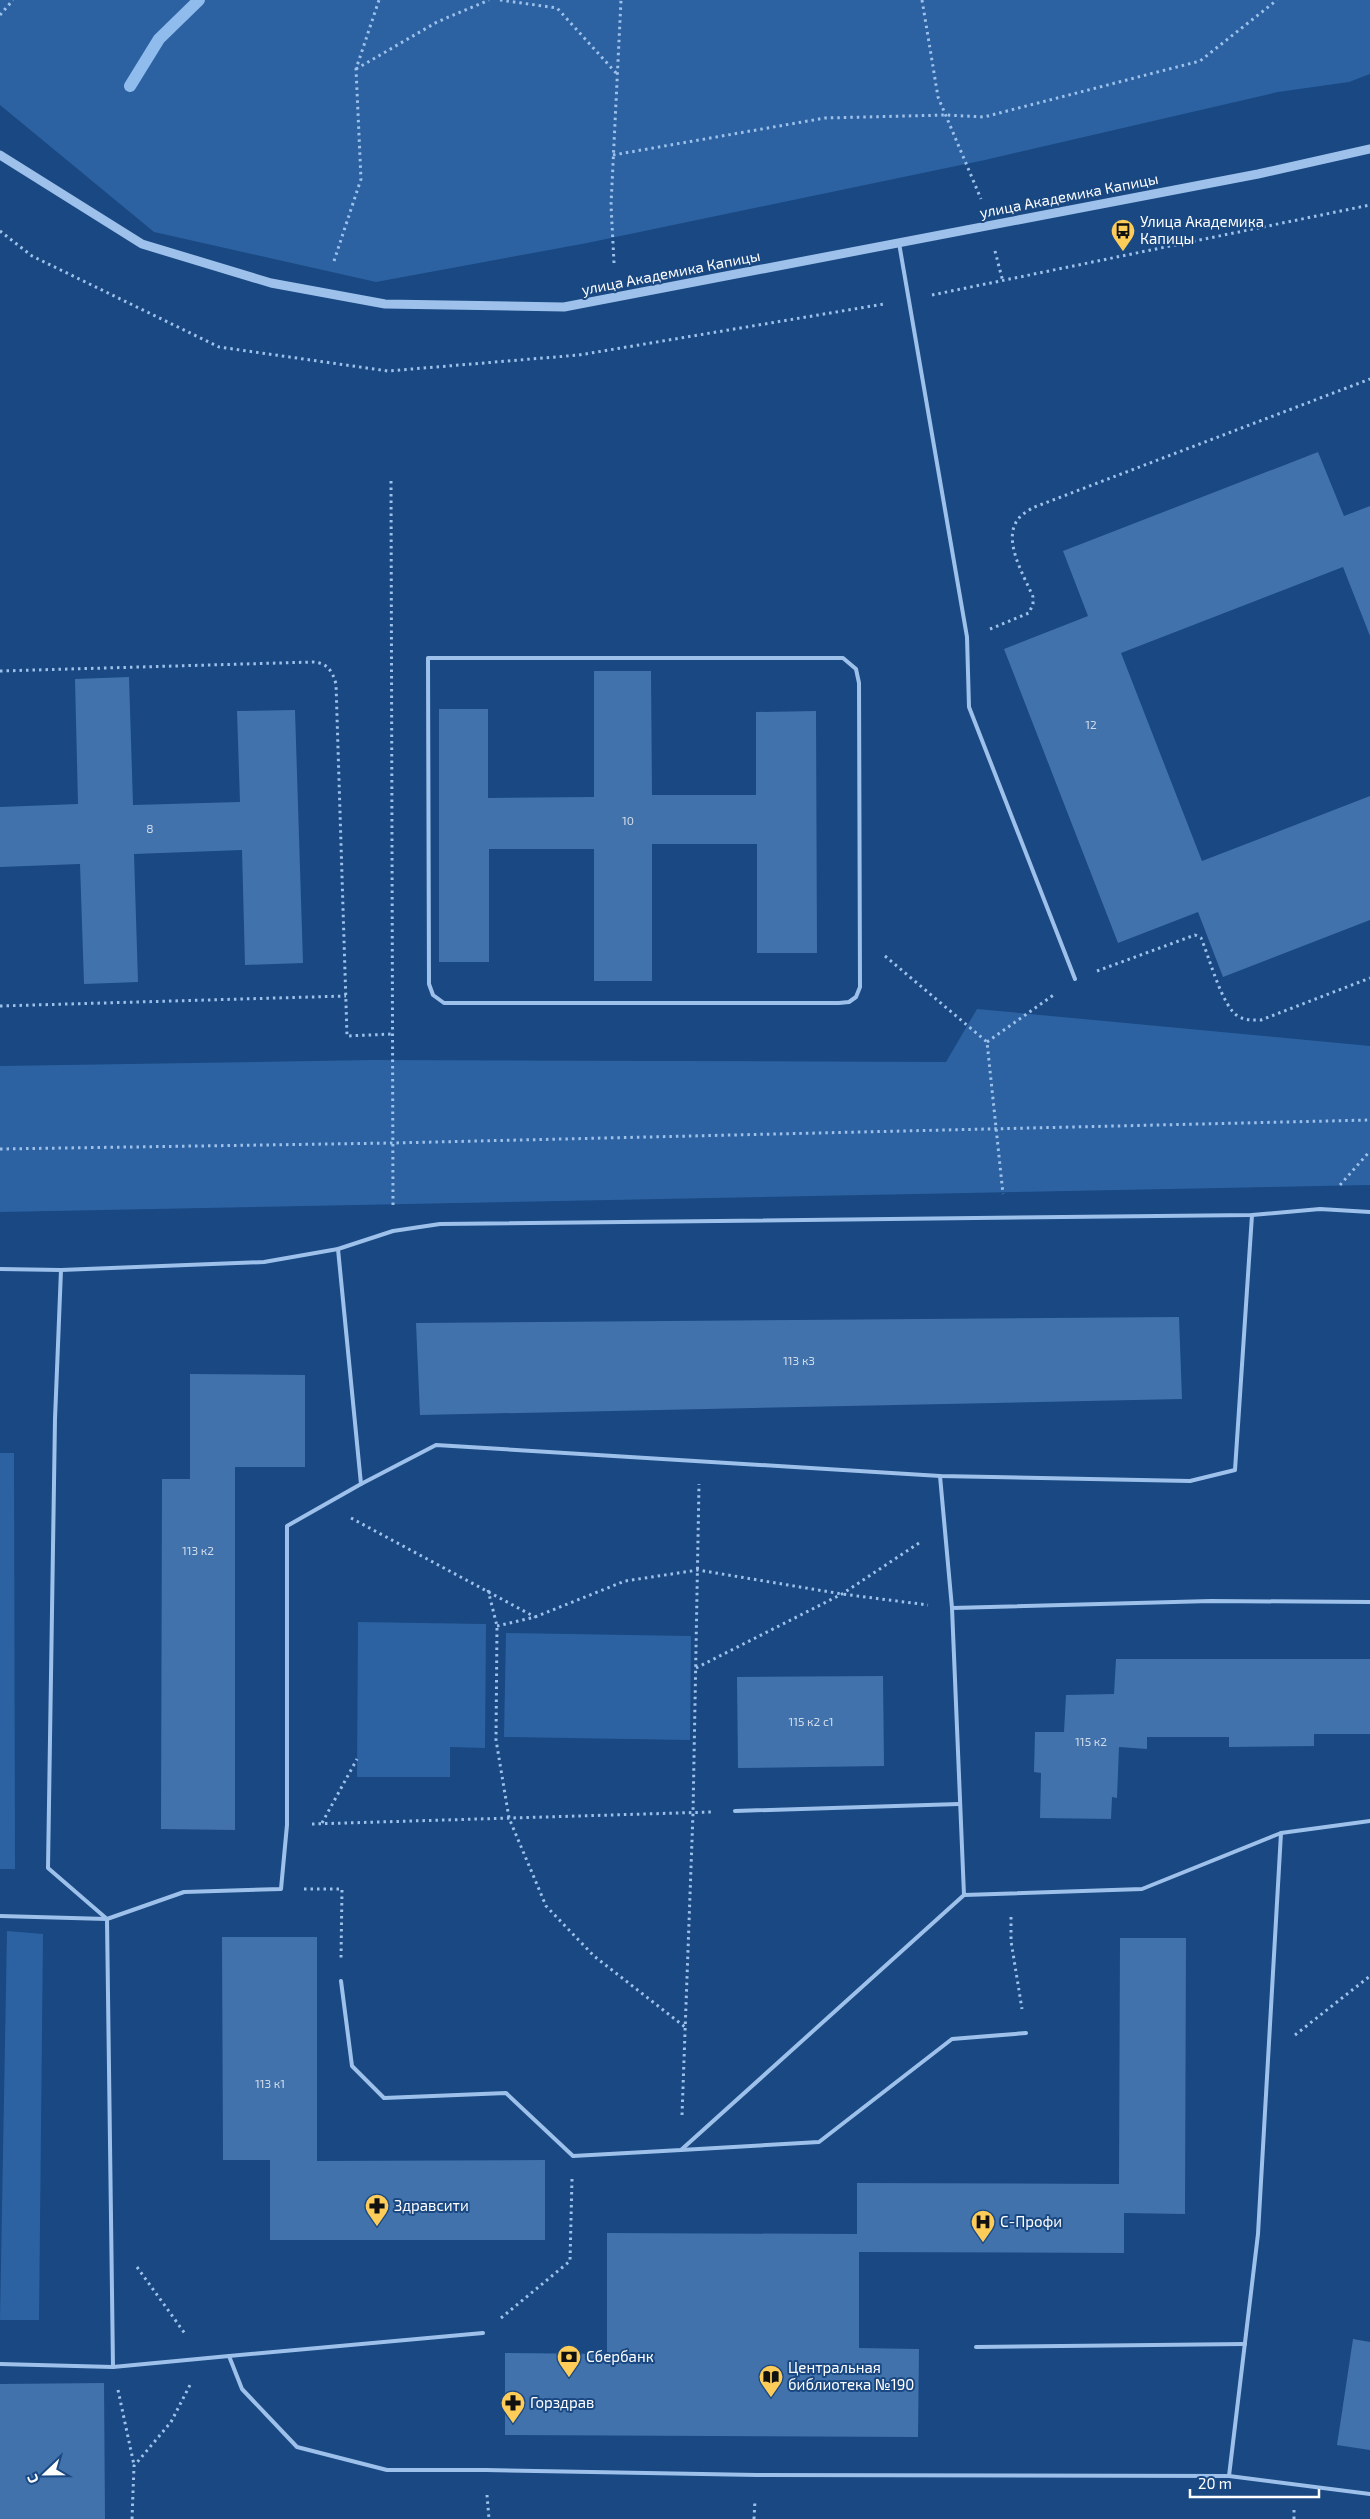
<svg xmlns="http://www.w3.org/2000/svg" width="1370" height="2519" font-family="'Exo 2',sans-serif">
  <rect width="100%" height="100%" fill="#194882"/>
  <g fill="#2c62a1">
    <polygon points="0,0 1370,0 1370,74 1349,82 1278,92 985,160 587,243 376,282 154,232 0,105"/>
    <polygon points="977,1009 1370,1046 1370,1185 0,1212 0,1066 373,1060 946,1062"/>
    <polygon points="0,1453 14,1453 15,1869 0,1869"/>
    <polygon points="358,1622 486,1624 485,1748 450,1747 450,1777 357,1777"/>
    <polygon points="506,1633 691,1636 690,1740 504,1737"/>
    <polygon points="7,1931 43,1934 39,2320 0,2320"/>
  </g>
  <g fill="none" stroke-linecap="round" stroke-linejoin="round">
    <polyline stroke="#90bced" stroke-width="12" points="130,86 159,39 199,0"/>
  </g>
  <g fill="#4272ab">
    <polygon points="1318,452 1344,516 1370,506 1370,636 1343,567 1121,653 1202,861 1370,796 1370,920 1223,977 1198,912 1118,943 1004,649 1088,616 1063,551"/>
    <polygon points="594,671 651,671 652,795 756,795 756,712 816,711 817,953 757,953 757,844 652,844 652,981 594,981 594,849 489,849 489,962 439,962 439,709 488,709 488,798 594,797"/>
    <polygon points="129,677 133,805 240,802 237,711 295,710 303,963 245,965 242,850 134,854 138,982 84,984 80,864 0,867 0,807 78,804 75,679"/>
    <polygon points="1179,1317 1182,1399 420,1415 416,1323"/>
    <polygon points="190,1374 305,1375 305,1467 235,1467 235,1830 161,1829 162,1479 190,1479"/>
    <polygon points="1116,1659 1370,1659 1370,1734 1314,1734 1314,1746 1229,1747 1229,1737 1147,1737 1147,1749 1119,1747 1117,1798 1112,1797 1111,1819 1040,1818 1041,1773 1034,1772 1035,1732 1064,1732 1066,1695 1114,1694"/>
    <polygon points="883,1676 884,1766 738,1768 737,1677"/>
    <polygon points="222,1937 317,1937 317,2161 545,2160 545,2240 270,2240 270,2160 223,2160"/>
    <polygon points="1120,1938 1186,1938 1185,2214 1124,2213 1124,2253 859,2252 859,2348 919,2349 918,2437 505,2435 505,2353 607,2354 607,2233 857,2234 857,2183 1119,2184"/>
    <polygon points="1353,2339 1370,2342 1370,2450 1337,2445"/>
    <polygon points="104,2383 105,2519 0,2519 0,2384"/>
  </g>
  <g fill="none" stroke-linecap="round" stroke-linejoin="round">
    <g stroke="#9dc1eb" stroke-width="3" stroke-dasharray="2.5 4" stroke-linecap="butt">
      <polyline points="500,0 557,8 617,74"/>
      <polyline points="922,0 938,97 981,199"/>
      <polyline points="0,15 13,0"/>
      <polyline points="356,69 437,22 489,0"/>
      <polyline points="613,155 825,118 946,115 984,117 1200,61 1277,0"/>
      <polyline points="0,231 32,256 219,347 388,371 579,355 884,304"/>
      <polyline points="995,251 1003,282"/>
      <polyline points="334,261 361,179 356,69 379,0"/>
      <polyline points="614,263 611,205 621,0"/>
      <polyline points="932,295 1370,205"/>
      <polyline points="391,481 393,1205"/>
      <path d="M990 629 1029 613 1033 604V597C1024 575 1001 539 1019 518 1022 514 1028 511 1032 508L1370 379"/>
      <path d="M0 671 313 662C327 663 332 670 336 684L347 1036 392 1034"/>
      <polyline points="885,956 987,1042 1003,1194"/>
      <path d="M1097 971 1195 935 1201 938C1209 956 1222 1007 1238 1016 1246 1021 1253 1020 1261 1020L1370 978"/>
      <polyline points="0,1006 346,996"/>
      <polyline points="987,1042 1055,994"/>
      <polyline points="0,1149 393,1143 1370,1120"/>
      <polyline points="1340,1185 1370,1151"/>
      <polyline points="351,1518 535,1617"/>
      <polyline points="488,1590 497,1626 496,1740 509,1818 546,1906 594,1956 685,2027"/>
      <polyline points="497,1626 535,1617 625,1581 698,1570 842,1594 928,1605"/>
      <polyline points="696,1668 842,1594 922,1541"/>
      <polyline points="322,1823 357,1759"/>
      <polyline points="312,1824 711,1812"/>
      <polyline points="304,1889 342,1889 341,1958"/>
      <polyline points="1011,1917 1011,1941 1022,2009"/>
      <polyline points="1295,2035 1370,1976"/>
      <polyline points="682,2115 693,1813 699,1484"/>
      <polyline points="137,2267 186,2335"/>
      <polyline points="501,2318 570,2261 572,2179"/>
      <polyline points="118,2390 134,2465"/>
      <polyline points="487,2495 489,2519"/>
      <polyline points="132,2519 134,2466 171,2422 190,2385"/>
      <polyline points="754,2519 755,2500"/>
      <polyline points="1294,2519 1294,2510"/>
    </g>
    <g stroke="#9dc1eb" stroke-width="4">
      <polyline points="899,243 967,637 969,707 1075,979"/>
      <polygon points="428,658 843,658 856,669 859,683 860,987 856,997 849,1002 839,1003 444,1003 433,995 429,984"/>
      <polyline points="0,1269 61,1270 55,1419 48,1868 107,1919 184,1892 281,1889 287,1825 287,1526 361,1484 338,1249"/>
      <polyline points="61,1270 264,1262 338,1249 393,1231 440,1224 1252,1215 1320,1209 1370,1212"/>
      <polyline points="940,1476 952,1608 964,1895 1142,1889 1281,1833 1370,1821"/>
      <polyline points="361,1484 436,1445 940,1476 1190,1481 1235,1470 1252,1215"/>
      <polyline points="952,1608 1211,1601 1370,1602"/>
      <polyline points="735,1811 959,1804"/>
      <polyline points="0,1916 107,1919 113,2367 0,2364"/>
      <polyline points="341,1981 352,2066 384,2098 506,2093 573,2156 681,2150 964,1895"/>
      <polyline points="681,2150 819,2142 952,2039 1026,2033"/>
      <polyline points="976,2347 1245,2344"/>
      <polyline points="229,2356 483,2333"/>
      <polyline points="113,2367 229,2356 242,2389 297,2447 387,2470 486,2470 757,2475 1229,2476 1370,2494"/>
      <polyline points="1229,2476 1258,2234 1281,1833"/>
    </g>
    <polyline stroke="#9dc1eb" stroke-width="9" points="0,155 142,244 271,283 385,304 564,307 1258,174 1370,149"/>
  </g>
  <defs>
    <symbol id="bus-pin" viewBox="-11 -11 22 30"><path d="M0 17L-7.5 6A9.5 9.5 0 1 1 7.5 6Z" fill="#fecc58" stroke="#194882"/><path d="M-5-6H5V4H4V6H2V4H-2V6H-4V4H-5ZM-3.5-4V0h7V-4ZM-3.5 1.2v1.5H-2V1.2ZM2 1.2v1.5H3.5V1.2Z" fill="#111"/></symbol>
    <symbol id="pharmacy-pin" viewBox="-11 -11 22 30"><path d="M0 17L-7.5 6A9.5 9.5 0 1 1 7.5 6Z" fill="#fecc58" stroke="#194882"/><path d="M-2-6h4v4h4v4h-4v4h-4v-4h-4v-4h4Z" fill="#111"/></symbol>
    <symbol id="hospital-pin" viewBox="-11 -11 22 30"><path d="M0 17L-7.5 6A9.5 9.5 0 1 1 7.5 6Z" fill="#fecc58" stroke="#194882"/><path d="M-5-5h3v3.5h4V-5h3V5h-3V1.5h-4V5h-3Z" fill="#111"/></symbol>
    <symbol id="bank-pin" viewBox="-11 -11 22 30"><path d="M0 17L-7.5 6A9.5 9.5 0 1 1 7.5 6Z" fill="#fecc58" stroke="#194882"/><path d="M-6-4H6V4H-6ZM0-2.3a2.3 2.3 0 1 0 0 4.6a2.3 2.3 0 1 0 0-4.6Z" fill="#111"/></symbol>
    <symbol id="library-pin" viewBox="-11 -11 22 30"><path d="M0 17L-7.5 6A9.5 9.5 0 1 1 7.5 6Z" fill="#fecc58" stroke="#194882"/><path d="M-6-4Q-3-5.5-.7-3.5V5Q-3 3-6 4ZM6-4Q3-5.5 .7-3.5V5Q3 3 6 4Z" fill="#111"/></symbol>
  </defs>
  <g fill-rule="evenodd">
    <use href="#bus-pin" x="1109" y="217" width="28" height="38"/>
    <use href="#pharmacy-pin" x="363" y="2192" width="28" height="38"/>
    <use href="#hospital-pin" x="969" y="2208" width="28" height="38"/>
    <use href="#bank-pin" x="555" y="2343" width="28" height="38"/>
    <use href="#library-pin" x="757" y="2363" width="28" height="38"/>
    <use href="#pharmacy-pin" x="499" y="2389" width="28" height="38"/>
  </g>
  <g text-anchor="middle" stroke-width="4" stroke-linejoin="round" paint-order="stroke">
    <g font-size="12" fill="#d0dcea">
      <text x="1091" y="729">12</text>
      <text x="628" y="825">10</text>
      <text x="150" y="833">8</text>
      <text x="799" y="1365">113 к3</text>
      <text x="198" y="1555">113 к2</text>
      <text x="811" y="1726">115 к2 с1</text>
      <text x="1091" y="1746">115 к2</text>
      <text x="270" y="2088">113 к1</text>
    </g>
    <g font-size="15" fill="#fff" stroke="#194882">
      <text transform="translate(1069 196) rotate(-11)" y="5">улица Академика Капицы</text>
      <text transform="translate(671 273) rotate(-11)" y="5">улица Академика Капицы</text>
    </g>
    <g font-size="15" fill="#fff" stroke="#194882" text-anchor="start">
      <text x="1140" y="227">Улица Академика<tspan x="1140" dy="17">Капицы</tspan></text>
      <text x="394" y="2211">Здравсити</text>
      <text x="1000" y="2227">С-Профи</text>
      <text x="586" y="2362">Сбербанк</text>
      <text x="788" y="2373">Центральная<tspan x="788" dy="17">библиотека №190</tspan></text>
      <text x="530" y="2408">Горздрав</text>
    </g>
  </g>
  <g transform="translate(45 2474) rotate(248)" stroke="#194882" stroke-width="4" paint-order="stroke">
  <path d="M0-4L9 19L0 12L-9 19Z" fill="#ffffff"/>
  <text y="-8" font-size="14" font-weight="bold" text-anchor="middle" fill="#ffffff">С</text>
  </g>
  <path d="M1190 2489v8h129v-8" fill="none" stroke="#ffffff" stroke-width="2.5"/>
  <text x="1198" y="2489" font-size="15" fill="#ffffff" stroke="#194882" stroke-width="4" paint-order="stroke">20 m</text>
</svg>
